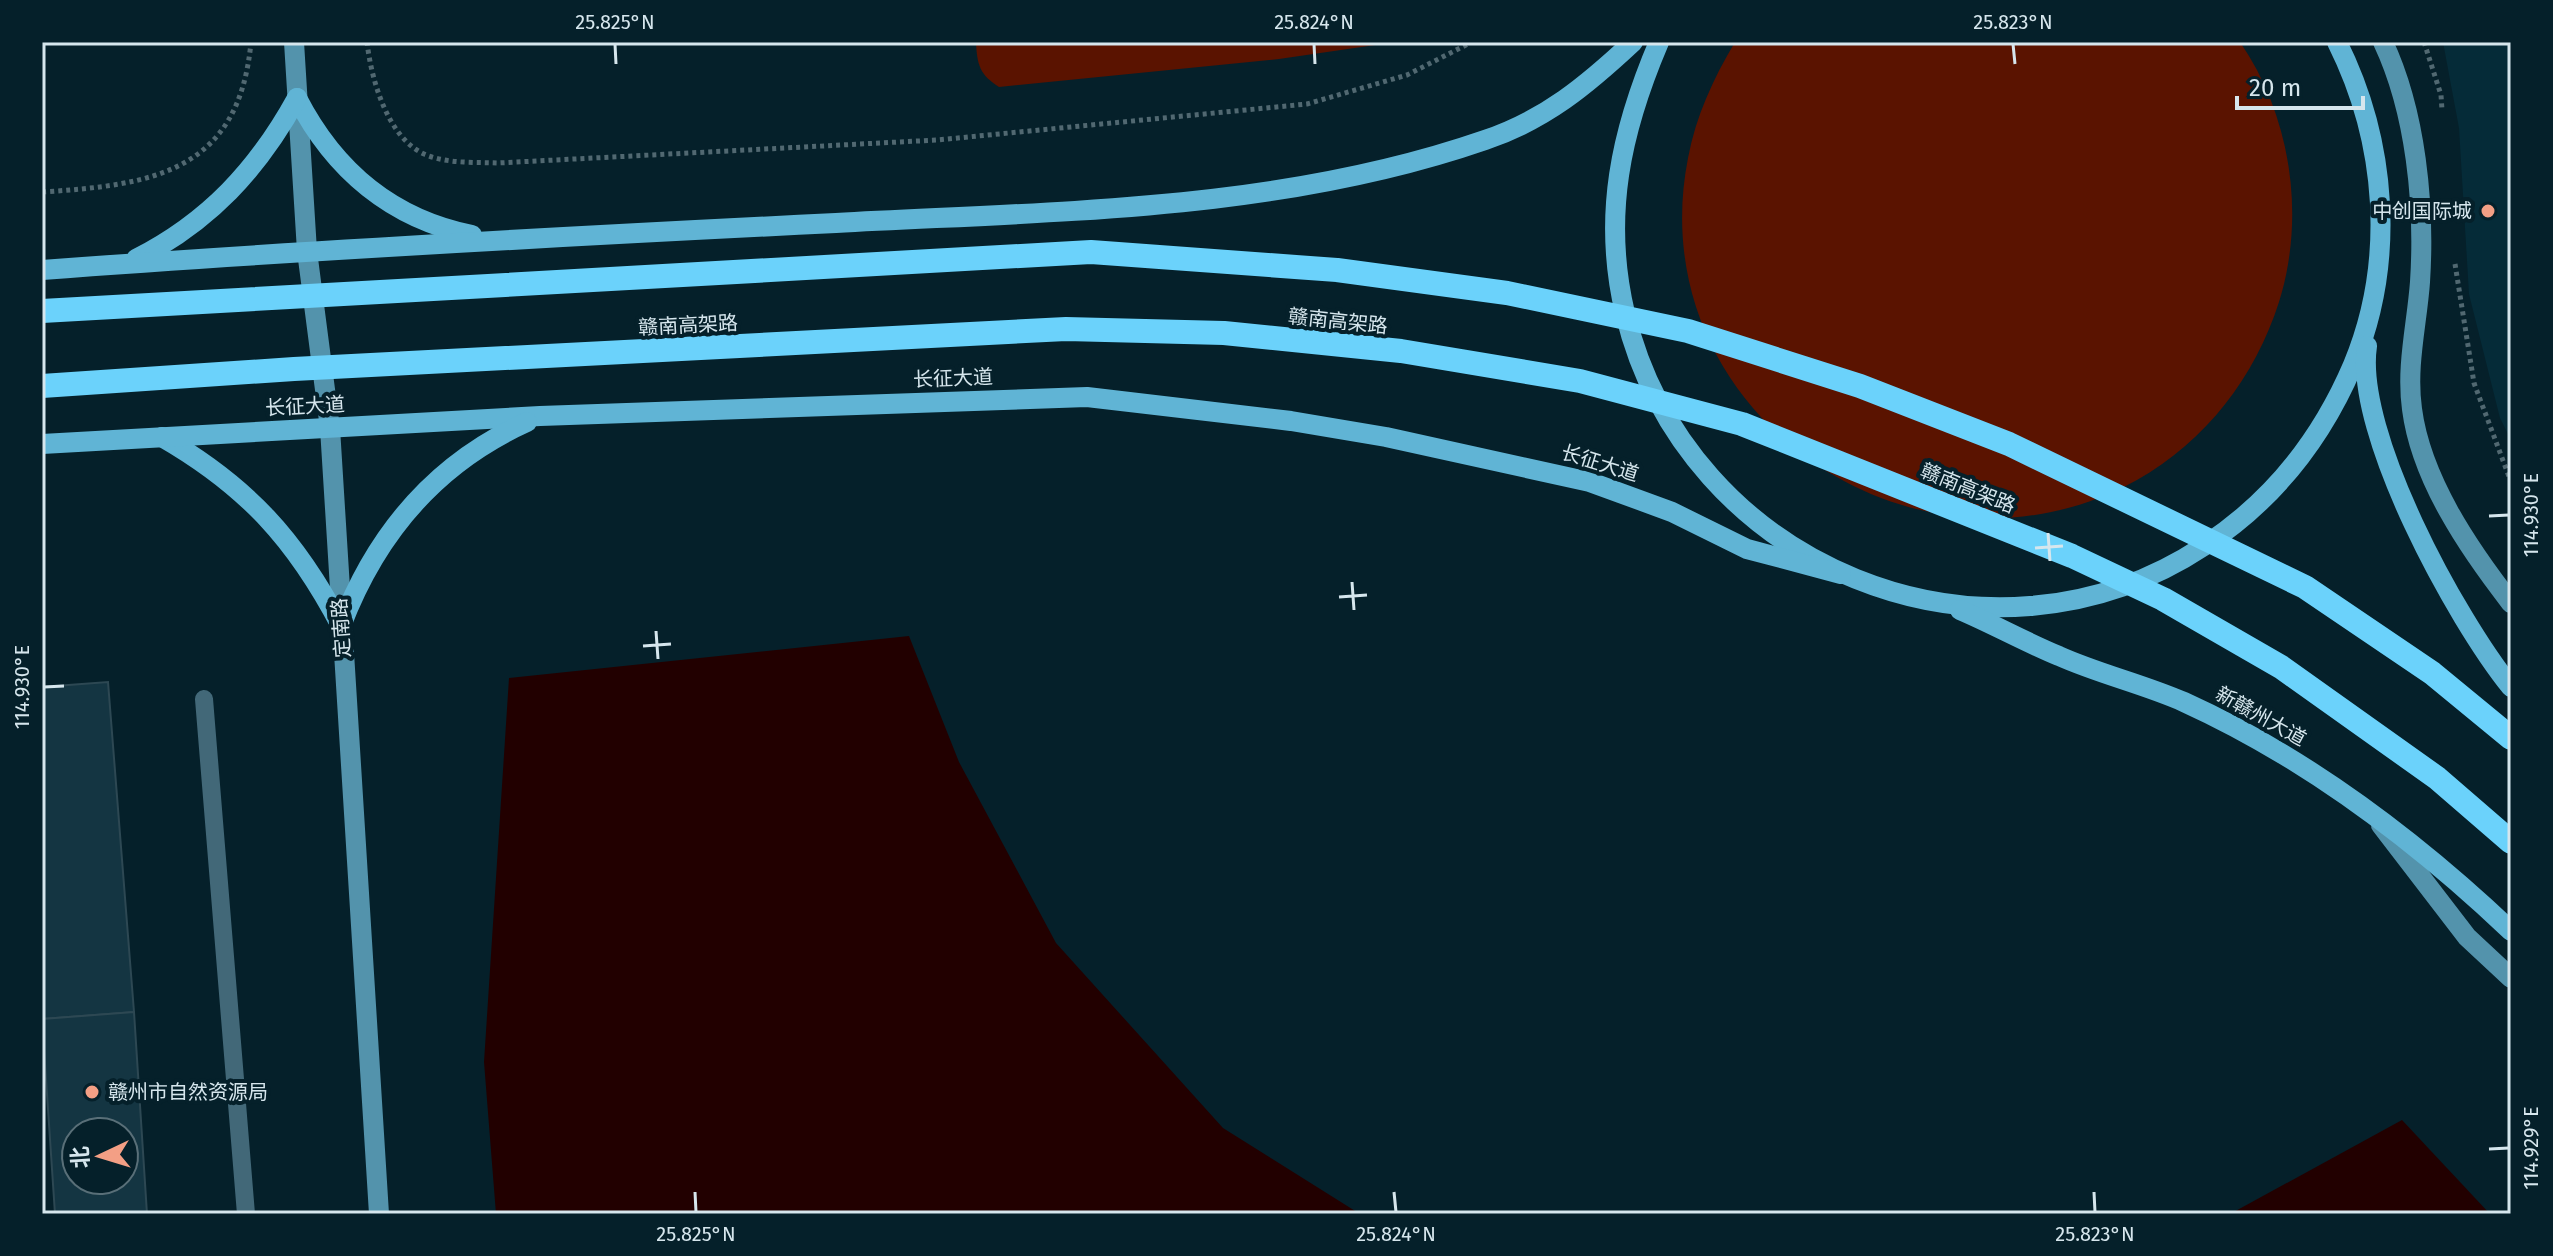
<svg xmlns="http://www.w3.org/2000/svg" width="2553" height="1256" font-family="'Fira Sans','Noto Sans SC',sans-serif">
  <rect width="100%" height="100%" fill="#05202a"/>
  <polygon fill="#052b38" points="2443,42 2511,42 2511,440 2500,418 2469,294 2459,128"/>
  <g fill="#5a1300">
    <path d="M976 42H1396L1279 59 999 87C980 75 977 65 976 42Z"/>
    <path d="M1735 42H2240C2291 116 2306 216 2279 302 2255 377 2206 441 2137 480 1915 603 1638 412 1688 158 1696 116 1713 79 1735 42Z"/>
  </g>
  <g fill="#200">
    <polygon points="909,636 959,762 1056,943 1223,1128 1360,1214 496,1214 484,1062 509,678"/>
    <polygon points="2402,1120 2490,1214 2230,1214"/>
  </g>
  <g fill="#143542" stroke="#2d4853" stroke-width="2" fill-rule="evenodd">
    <polygon points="108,682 134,1012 42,1019 42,687"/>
    <path d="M134 1012 147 1214H55L42 1019ZM76 1132H124V1180H76Z"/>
  </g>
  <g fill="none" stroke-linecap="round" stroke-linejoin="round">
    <g stroke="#516871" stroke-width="5" stroke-dasharray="4 4" stroke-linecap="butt">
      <path d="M367 42C371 78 387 137 424 154 447 164 474 162 498 163L937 140 1307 104 1407 75 1472 42"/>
      <polyline points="2424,42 2441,95 2442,110"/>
      <path d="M42 192C153 185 239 172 251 42"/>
      <polyline points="2455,264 2474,383 2511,482"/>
    </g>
    <polyline stroke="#426878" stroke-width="18" points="204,699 246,1214"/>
    <g stroke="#5393ac" stroke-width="20">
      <polyline points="294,42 307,251 330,428 379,1214"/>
      <path d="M2383 42C2416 112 2425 205 2420 282 2417 324 2406 366 2412 409 2421 479 2469 549 2511 603"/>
      <polyline points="2381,825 2467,937 2511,978"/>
    </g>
    <g stroke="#60b4d5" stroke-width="20">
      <path d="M1659 42C1621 131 1602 216 1625 313 1686 567 1986 690 2204 546 2273 501 2321 440 2353 365 2396 261 2387 142 2337 42"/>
      <path d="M297 98C334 170 392 219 472 235"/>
      <path d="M136 259C209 222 258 169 297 98"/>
      <path d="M42 270C306 250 571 236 836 223 1053 211 1277 212 1485 140 1545 120 1587 85 1633 42"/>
      <path d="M2367 346C2354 433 2456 619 2511 687"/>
      <path d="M162 437C247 486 296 540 341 626"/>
      <polyline points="42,444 540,416 1087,397 1291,421 1386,437 1590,482 1672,512 1747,549 1841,574"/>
      <path d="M1960 610C1993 624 2025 642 2059 656 2099 674 2143 684 2184 702 2305 757 2415 840 2511 931"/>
      <path d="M341 626C376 534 436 463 527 422"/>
    </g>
    <g stroke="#6bd2fb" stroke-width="24">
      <polyline points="42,311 1091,252 1337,270 1507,293 1688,331 1860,386 2009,444 2305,587 2432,673 2511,738"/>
      <polyline points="42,386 294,369 1066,329 1224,333 1401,351 1580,381 1742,424 2072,556 2163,599 2281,667 2437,778 2511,842"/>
    </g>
  </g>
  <path fill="none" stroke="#d6e6ed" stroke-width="3" d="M615 44 616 64M1314 44 1315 64M2013 44 2015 64M2489 516 2509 515M2048 533 2050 561M2035 548 2063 546M1352 582 1354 610M1339 597 1367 595M656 631 658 659M643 646 671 644M44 687 64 686M2489 1149 2509 1148M695 1192 696 1212M1394 1192 1396 1212M2094 1192 2095 1212"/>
  <g fill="#f39f85" stroke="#05202a" stroke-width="3">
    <circle cx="2488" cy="211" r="8"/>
    <circle cx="92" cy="1092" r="8"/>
  </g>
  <g text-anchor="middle" stroke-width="8" stroke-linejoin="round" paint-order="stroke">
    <g font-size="20" fill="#d6e6ed" stroke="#05202a" text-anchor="end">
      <text x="2472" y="218">中创国际城</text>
      <text x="108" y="1099" text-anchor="start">赣州市自然资源局</text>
    </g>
    <g font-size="20" fill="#d6e6ed" stroke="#05202a">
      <text transform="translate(1338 321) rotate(6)" y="7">赣南高架路</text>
      <text transform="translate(688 325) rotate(-3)" y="7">赣南高架路</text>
      <text transform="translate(953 378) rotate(-2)" y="7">长征大道</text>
      <text transform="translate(305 406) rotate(-3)" y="7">长征大道</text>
      <text transform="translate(1600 463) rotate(17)" y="7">长征大道</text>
      <text transform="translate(1968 488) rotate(22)" y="7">赣南高架路</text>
      <text transform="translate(341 628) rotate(-94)" y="7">定南路</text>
      <text transform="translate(2261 716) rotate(29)" y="7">新赣州大道</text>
    </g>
  </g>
  <rect width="2553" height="1256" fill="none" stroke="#05202a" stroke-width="88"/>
  <g transform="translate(100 1156) rotate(266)"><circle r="38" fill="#05202a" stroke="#596f78" stroke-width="2"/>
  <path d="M0-6L14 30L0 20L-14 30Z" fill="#f39f85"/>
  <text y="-12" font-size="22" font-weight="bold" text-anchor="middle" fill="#d6e6ed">北</text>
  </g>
  <path d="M2237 96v12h126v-12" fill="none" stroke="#d6e6ed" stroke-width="4"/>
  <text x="2249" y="96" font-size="24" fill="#d6e6ed" stroke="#05202a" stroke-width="6" paint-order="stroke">20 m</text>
  <rect x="44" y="44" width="2465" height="1168" fill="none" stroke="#d6e6ed" stroke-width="3"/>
  <g font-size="20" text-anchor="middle" fill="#d6e6ed">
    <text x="615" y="29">25.825°N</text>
    <text x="1314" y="29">25.824°N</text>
    <text x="2013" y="29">25.823°N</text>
    <text transform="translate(2531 515) rotate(-90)" y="7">114.930°E</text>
    <text transform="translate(22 687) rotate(-90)" y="7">114.930°E</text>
    <text transform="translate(2531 1148) rotate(-90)" y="7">114.929°E</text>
    <text x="696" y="1241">25.825°N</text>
    <text x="1396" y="1241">25.824°N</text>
    <text x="2095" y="1241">25.823°N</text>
  </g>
</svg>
